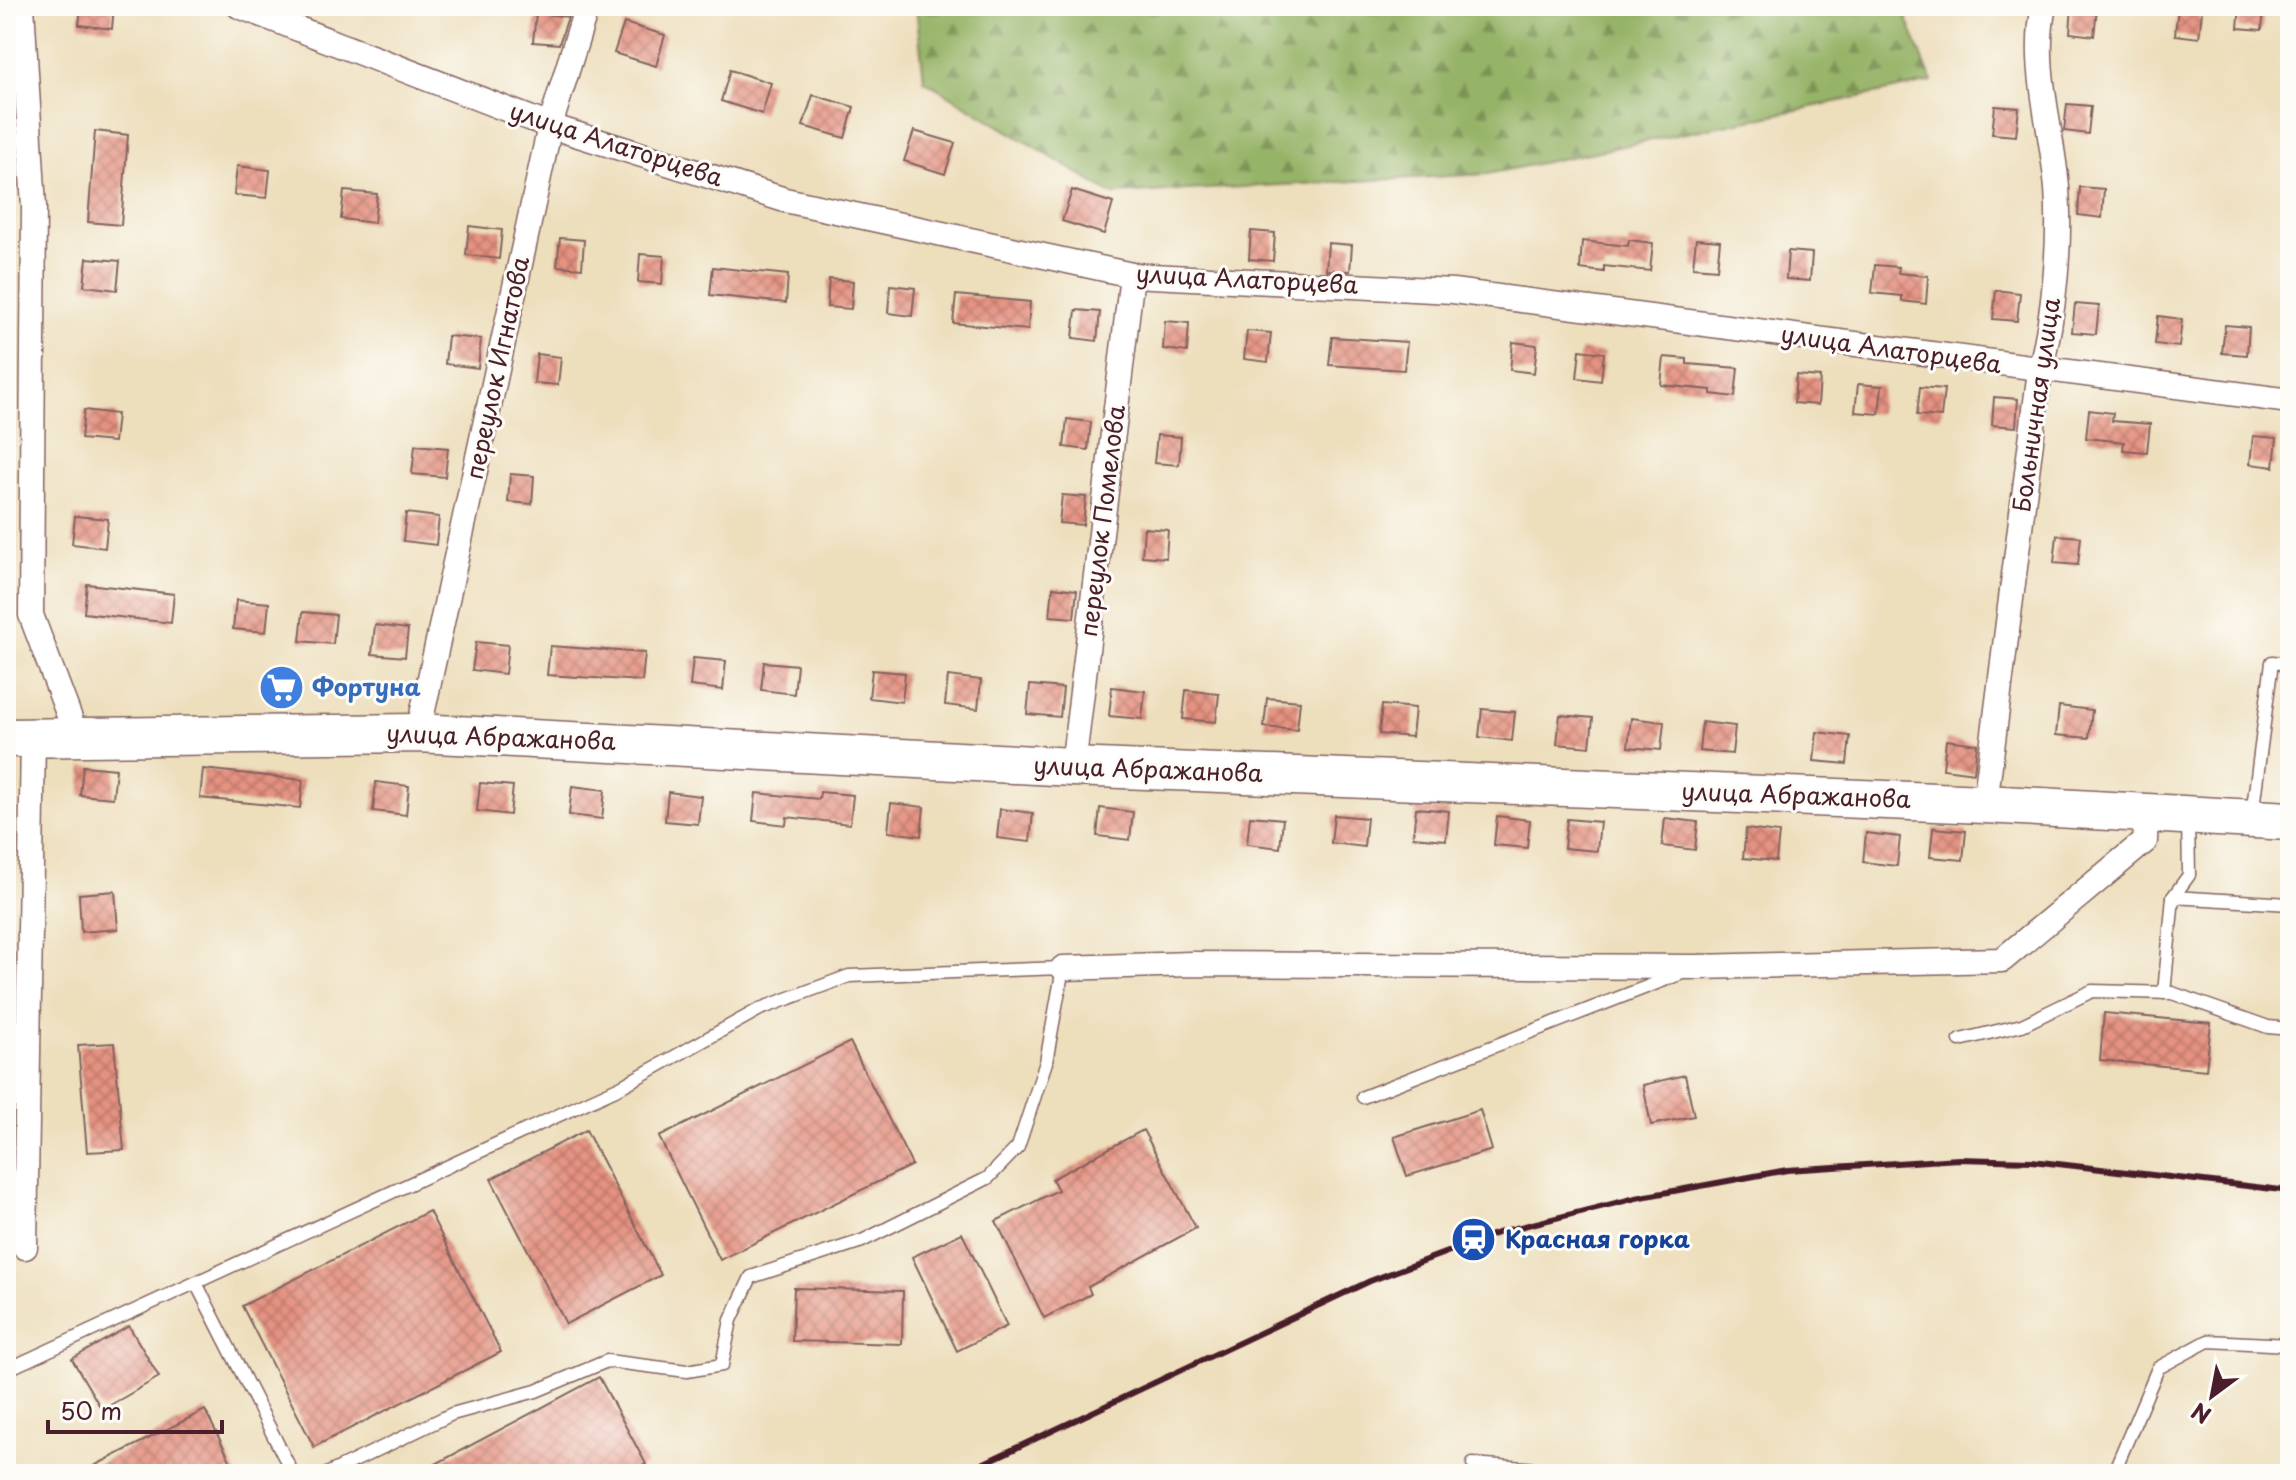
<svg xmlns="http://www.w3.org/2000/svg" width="2296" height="1480" font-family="'Playpen Sans',sans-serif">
  <defs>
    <pattern id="forest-firs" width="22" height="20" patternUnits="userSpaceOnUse" patternTransform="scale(2)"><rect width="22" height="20" fill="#96b467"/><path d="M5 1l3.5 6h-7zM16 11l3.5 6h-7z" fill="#7c9255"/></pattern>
    <pattern id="building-cross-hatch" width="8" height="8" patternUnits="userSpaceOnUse" patternTransform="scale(2)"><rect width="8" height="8" fill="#e59281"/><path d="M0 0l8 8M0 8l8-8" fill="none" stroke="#bc776a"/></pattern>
  </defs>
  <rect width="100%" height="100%" fill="#fdfcf7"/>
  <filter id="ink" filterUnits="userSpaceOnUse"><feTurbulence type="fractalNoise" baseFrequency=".0125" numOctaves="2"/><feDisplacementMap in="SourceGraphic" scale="16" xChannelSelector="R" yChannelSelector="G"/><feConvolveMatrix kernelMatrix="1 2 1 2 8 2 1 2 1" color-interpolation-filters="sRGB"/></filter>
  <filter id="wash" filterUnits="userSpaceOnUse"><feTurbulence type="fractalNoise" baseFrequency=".006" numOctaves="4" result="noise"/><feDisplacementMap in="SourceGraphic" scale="32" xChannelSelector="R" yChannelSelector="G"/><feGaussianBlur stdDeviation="1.8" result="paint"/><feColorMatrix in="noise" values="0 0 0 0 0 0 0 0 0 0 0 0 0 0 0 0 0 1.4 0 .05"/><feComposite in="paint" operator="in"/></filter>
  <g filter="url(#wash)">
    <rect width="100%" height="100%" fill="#eddebc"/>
    <polygon fill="url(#forest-firs)" stroke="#706a49" stroke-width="2" points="916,6 1902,6 1932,82 1487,174 1112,194 924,80"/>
    <g id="blocks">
      <g fill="url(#building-cross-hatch)">
        <polygon points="81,6 114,6 112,29 79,25"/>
        <polygon points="2072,6 2097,8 2094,36 2070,33"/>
        <polygon points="2240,6 2264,6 2262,30 2238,28"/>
        <polygon points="2178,7 2202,10 2199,38 2175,35"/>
        <polygon points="536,13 568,17 559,44 533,42"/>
        <polygon points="624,23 665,35 656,66 614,53"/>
        <polygon points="730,70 771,83 762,114 721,101"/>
        <polygon points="813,95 854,107 845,138 803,126"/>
        <polygon points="2067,104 2091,106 2088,134 2064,131"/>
        <polygon points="1995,106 2019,108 2016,136 1992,134"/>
        <polygon points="95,131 128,135 121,225 88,222"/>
        <polygon points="914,131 955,143 945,174 904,161"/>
        <polygon points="237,166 270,170 267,198 234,195"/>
        <polygon points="2080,187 2104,189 2102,218 2078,215"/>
        <polygon points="1072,190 1113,203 1104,234 1062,221"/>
        <polygon points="344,191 377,194 374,223 341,219"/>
        <polygon points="469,226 502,230 499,259 466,255"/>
        <polygon points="1251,231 1275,233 1273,261 1249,259"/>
        <polygon points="560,238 584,240 582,268 557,266"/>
        <polygon points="1696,239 1720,241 1717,269 1693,267"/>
        <polygon points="1629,240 1653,243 1650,271 1604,266 1604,272 1580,269 1582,241 1628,246"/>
        <polygon points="1328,243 1352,245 1350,271 1326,270"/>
        <polygon points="1788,251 1812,253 1810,281 1786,279"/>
        <polygon points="640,254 664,256 662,284 638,282"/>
        <polygon points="87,258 120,261 117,290 84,286"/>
        <polygon points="1875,265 1899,267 1898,273 1928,276 1926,304 1902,301 1902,296 1872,293"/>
        <polygon points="713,267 788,275 786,303 710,295"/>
        <polygon points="829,279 853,281 851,309 827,307"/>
        <polygon points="890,285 915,288 912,316 888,313"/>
        <polygon points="1996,290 2020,293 2017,321 1993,319"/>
        <polygon points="956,295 1030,302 1028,330 953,323"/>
        <polygon points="2075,304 2099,306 2096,334 2072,332"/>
        <polygon points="1076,310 1100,312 1097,341 1073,338"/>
        <polygon points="2158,316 2182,319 2179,347 2155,344"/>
        <polygon points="1165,321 1189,323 1187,352 1163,349"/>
        <polygon points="2225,325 2249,327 2247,355 2222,353"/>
        <polygon points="1247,331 1271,333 1268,362 1244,359"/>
        <polygon points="448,336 481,339 478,368 445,364"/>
        <polygon points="1332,337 1407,342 1404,370 1329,365"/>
        <polygon points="1513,342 1537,345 1534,373 1510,370"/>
        <polygon points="1580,350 1604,353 1601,381 1577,378"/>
        <polygon points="537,354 561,357 558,385 534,383"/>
        <polygon points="1664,357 1687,359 1687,364 1738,368 1735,397 1711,394 1711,390 1661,385"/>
        <polygon points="1796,375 1820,377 1818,405 1794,403"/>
        <polygon points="1858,384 1882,386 1879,414 1855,412"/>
        <polygon points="1920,387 1944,389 1941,417 1917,415"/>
        <polygon points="1994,397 2018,399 2016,427 1992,425"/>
        <polygon points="84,410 117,414 114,442 81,439"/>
        <polygon points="2089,410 2113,413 2112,421 2150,424 2147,452 2123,450 2124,442 2086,438"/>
        <polygon points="1067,419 1091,422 1088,450 1064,447"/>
        <polygon points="1157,435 1181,437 1179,465 1154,463"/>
        <polygon points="2253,436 2277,438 2274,467 2250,464"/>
        <polygon points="415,445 448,448 445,477 412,474"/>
        <polygon points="510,474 534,476 532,504 508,502"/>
        <polygon points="1062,495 1086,497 1083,525 1059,523"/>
        <polygon points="406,513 439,517 436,545 403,541"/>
        <polygon points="75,516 108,519 105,548 72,544"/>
        <polygon points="1144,528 1168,530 1166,558 1142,556"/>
        <polygon points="2057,535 2081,537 2078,565 2054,563"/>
        <polygon points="87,584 174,594 171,623 84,613"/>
        <polygon points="1053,587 1077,590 1074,618 1050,616"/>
        <polygon points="236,600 269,603 266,632 233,629"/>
        <polygon points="303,612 336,615 333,644 300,641"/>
        <polygon points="375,625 408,629 405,657 372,654"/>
        <polygon points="476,642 508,645 505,674 472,670"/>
        <polygon points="550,646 645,653 642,681 547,675"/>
        <polygon points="693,658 726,661 723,690 690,686"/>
        <polygon points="764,662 797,665 794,694 761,690"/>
        <polygon points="872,670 905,673 902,702 869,698"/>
        <polygon points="948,676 981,680 978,709 945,705"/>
        <polygon points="1030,685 1063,688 1060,717 1027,714"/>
        <polygon points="1112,687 1145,691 1142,719 1109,716"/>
        <polygon points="1186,690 1219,694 1216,722 1183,719"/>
        <polygon points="1267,698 1300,701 1297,730 1264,727"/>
        <polygon points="1382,705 1415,708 1412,737 1379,734"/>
        <polygon points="2059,706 2092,710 2089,738 2056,735"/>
        <polygon points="1482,709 1515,712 1512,741 1479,737"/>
        <polygon points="1560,715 1593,718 1590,747 1557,744"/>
        <polygon points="1631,718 1664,722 1661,750 1628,747"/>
        <polygon points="1702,722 1735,726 1732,754 1699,751"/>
        <polygon points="1817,732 1850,736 1847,764 1814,761"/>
        <polygon points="1946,740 1977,744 1974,773 1943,769"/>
        <polygon points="83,766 116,769 113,798 80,795"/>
        <polygon points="203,769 303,780 300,808 200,798"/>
        <polygon points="376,782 409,786 406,815 373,811"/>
        <polygon points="480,783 513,786 510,815 477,811"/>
        <polygon points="572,786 605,790 602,819 569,815"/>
        <polygon points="668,792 701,796 698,824 665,821"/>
        <polygon points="820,792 853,795 850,824 787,817 786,825 753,821 756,793 819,799"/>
        <polygon points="891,803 924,807 921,836 888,832"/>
        <polygon points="1100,808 1133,812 1130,840 1097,836"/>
        <polygon points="1416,808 1449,811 1446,840 1413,837"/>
        <polygon points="1000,809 1033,813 1030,842 997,838"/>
        <polygon points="1334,815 1367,818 1364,847 1331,843"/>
        <polygon points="1250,816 1283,819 1280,848 1247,844"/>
        <polygon points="1497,816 1530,820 1527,848 1494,845"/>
        <polygon points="1665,818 1698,822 1695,850 1662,846"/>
        <polygon points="1567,819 1600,822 1597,851 1564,848"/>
        <polygon points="1933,828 1966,831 1963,860 1930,857"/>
        <polygon points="1746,829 1779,833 1776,861 1743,858"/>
        <polygon points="1866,833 1900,837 1897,866 1863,862"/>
        <polygon points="115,891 118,929 81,932 79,894"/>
        <polygon points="2104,1013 2211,1023 2206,1070 2100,1060"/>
        <polygon points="850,1042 912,1165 720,1260 659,1137"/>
        <polygon points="114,1043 124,1150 87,1152 78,1045"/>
        <polygon points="1685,1075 1694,1116 1651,1125 1643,1085"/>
        <polygon points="1480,1110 1492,1150 1407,1176 1394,1137"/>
        <polygon points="586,1130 661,1275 566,1324 491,1179"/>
        <polygon points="1143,1130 1196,1228 1088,1287 1091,1294 1044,1318 996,1221 1058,1190 1052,1179"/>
        <polygon points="429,1211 501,1352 314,1447 242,1306"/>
        <polygon points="962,1233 1007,1326 957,1351 912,1257"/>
        <polygon points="794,1288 903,1291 902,1344 792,1341"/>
        <polygon points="129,1326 159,1377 102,1410 72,1359"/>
        <polygon points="599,1377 646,1464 627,1474 417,1474"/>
        <polygon points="205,1410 237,1474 78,1474"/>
      </g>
    </g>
  </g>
  <g filter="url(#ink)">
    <use href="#blocks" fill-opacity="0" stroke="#83625e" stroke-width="2"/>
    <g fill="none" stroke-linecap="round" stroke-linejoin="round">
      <defs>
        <g id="lane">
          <polyline points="2252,815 2272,662 2290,664"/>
          <polyline points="2173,897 2290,904"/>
          <polyline points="2164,993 2173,897 2189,875 2188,818"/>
          <polyline points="1960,1040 2022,1025 2092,991 2172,993 2268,1027 2290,1029"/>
          <polyline points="1363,1097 1680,974"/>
          <polyline points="196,1283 293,1474"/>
          <polyline points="6,1370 622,1086 760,1009 849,976 1063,968 1046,1062 1018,1147 988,1178 862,1241 751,1277 731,1320 722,1365 687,1371 607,1361 536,1391 452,1414 327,1474"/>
          <polyline points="1473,1464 1606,1474"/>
          <polyline points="2113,1474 2158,1368 2208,1341 2290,1345"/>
        </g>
        <g id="street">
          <polyline points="22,6 34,207 31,615 77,737"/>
          <polyline points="239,6 550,126 785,200 1132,275 1453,291 2290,401"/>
          <polyline points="418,733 550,126 587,6"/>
          <polyline points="1073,767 1132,275"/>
          <path d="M1985 804 2040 370C2054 317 2061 242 2057 188 2052 128 2031 65 2044 6"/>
          <polyline points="1063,968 1191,964 1696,967 2002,960 2145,841 2146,812"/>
          <polyline points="25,1247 33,737"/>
        </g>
        <polyline id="primary" points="6,738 418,733 1073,767 1985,804 2290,821"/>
      </defs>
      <use href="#lane" stroke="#83625e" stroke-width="15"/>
      <use href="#street" stroke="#83625e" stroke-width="27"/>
      <use href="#primary" stroke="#83625e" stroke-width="41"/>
      <use href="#lane" stroke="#fff" stroke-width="12"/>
      <use href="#street" stroke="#fff" stroke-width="24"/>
      <use href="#primary" stroke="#fff" stroke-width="38"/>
      <polyline stroke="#4a1f2b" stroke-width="6" points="961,1474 1370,1281 1500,1232 1636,1198 1787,1170 1959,1159 2032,1161 2290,1191"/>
    </g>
  </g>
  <defs>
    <symbol id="supermarket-disc" viewBox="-11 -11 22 22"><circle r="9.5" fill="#3f7fe0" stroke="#fdfcf7"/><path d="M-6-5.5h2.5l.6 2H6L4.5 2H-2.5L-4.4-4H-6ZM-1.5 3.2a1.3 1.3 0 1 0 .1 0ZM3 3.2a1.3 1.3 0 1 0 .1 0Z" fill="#fff"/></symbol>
    <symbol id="station-disc" viewBox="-11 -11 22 22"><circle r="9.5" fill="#1a4fb4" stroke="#fdfcf7"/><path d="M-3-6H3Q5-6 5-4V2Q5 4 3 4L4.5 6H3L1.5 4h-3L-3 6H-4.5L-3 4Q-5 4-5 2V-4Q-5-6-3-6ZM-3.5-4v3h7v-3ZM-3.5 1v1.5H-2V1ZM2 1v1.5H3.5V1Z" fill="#fff"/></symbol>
  </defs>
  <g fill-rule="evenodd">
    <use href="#supermarket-disc" x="256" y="662" width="51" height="51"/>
    <use href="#station-disc" x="1448" y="1214" width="51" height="51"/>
  </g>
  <g text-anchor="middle" stroke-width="6" stroke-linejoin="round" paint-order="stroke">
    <g font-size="24" fill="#4a1f2b" stroke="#fdfcf7">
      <text transform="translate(616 145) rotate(18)" y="8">улица Алаторцева</text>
      <text transform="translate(1247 280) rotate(3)" y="8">улица Алаторцева</text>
      <text transform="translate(1891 350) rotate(8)" y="8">улица Алаторцева</text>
      <text transform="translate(498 368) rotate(-78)" y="8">переулок Игнатова</text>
      <text transform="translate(2037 405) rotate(-82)" y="8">Больничная улица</text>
      <text transform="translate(1103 521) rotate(-83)" y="8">переулок Помелова</text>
      <text transform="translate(501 738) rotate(2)" y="8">улица Абражанова</text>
      <text transform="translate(1148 770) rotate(2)" y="8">улица Абражанова</text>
      <text transform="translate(1796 796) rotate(2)" y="8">улица Абражанова</text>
    </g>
    <g font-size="24" font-weight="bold" fill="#366cbe" stroke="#fdfcf7" text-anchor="start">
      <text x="312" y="696">Фортуна</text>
    </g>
    <g font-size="24" font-weight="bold" fill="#164399" stroke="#fdfcf7" text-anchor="start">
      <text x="1505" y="1248">Красная горка</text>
    </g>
  </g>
  <rect width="2296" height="1480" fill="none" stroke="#fdfcf7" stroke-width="32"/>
  <g transform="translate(2212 1396) rotate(212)" stroke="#fdfcf7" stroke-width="6" paint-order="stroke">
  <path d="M0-6L14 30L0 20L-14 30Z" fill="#4a1f2b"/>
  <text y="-12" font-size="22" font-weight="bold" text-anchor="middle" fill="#4a1f2b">N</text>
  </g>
  <path d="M48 1420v12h174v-12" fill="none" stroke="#4a1f2b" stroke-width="4"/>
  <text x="60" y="1420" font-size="24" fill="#4a1f2b" stroke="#fdfcf7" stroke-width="6" paint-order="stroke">50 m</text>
</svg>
